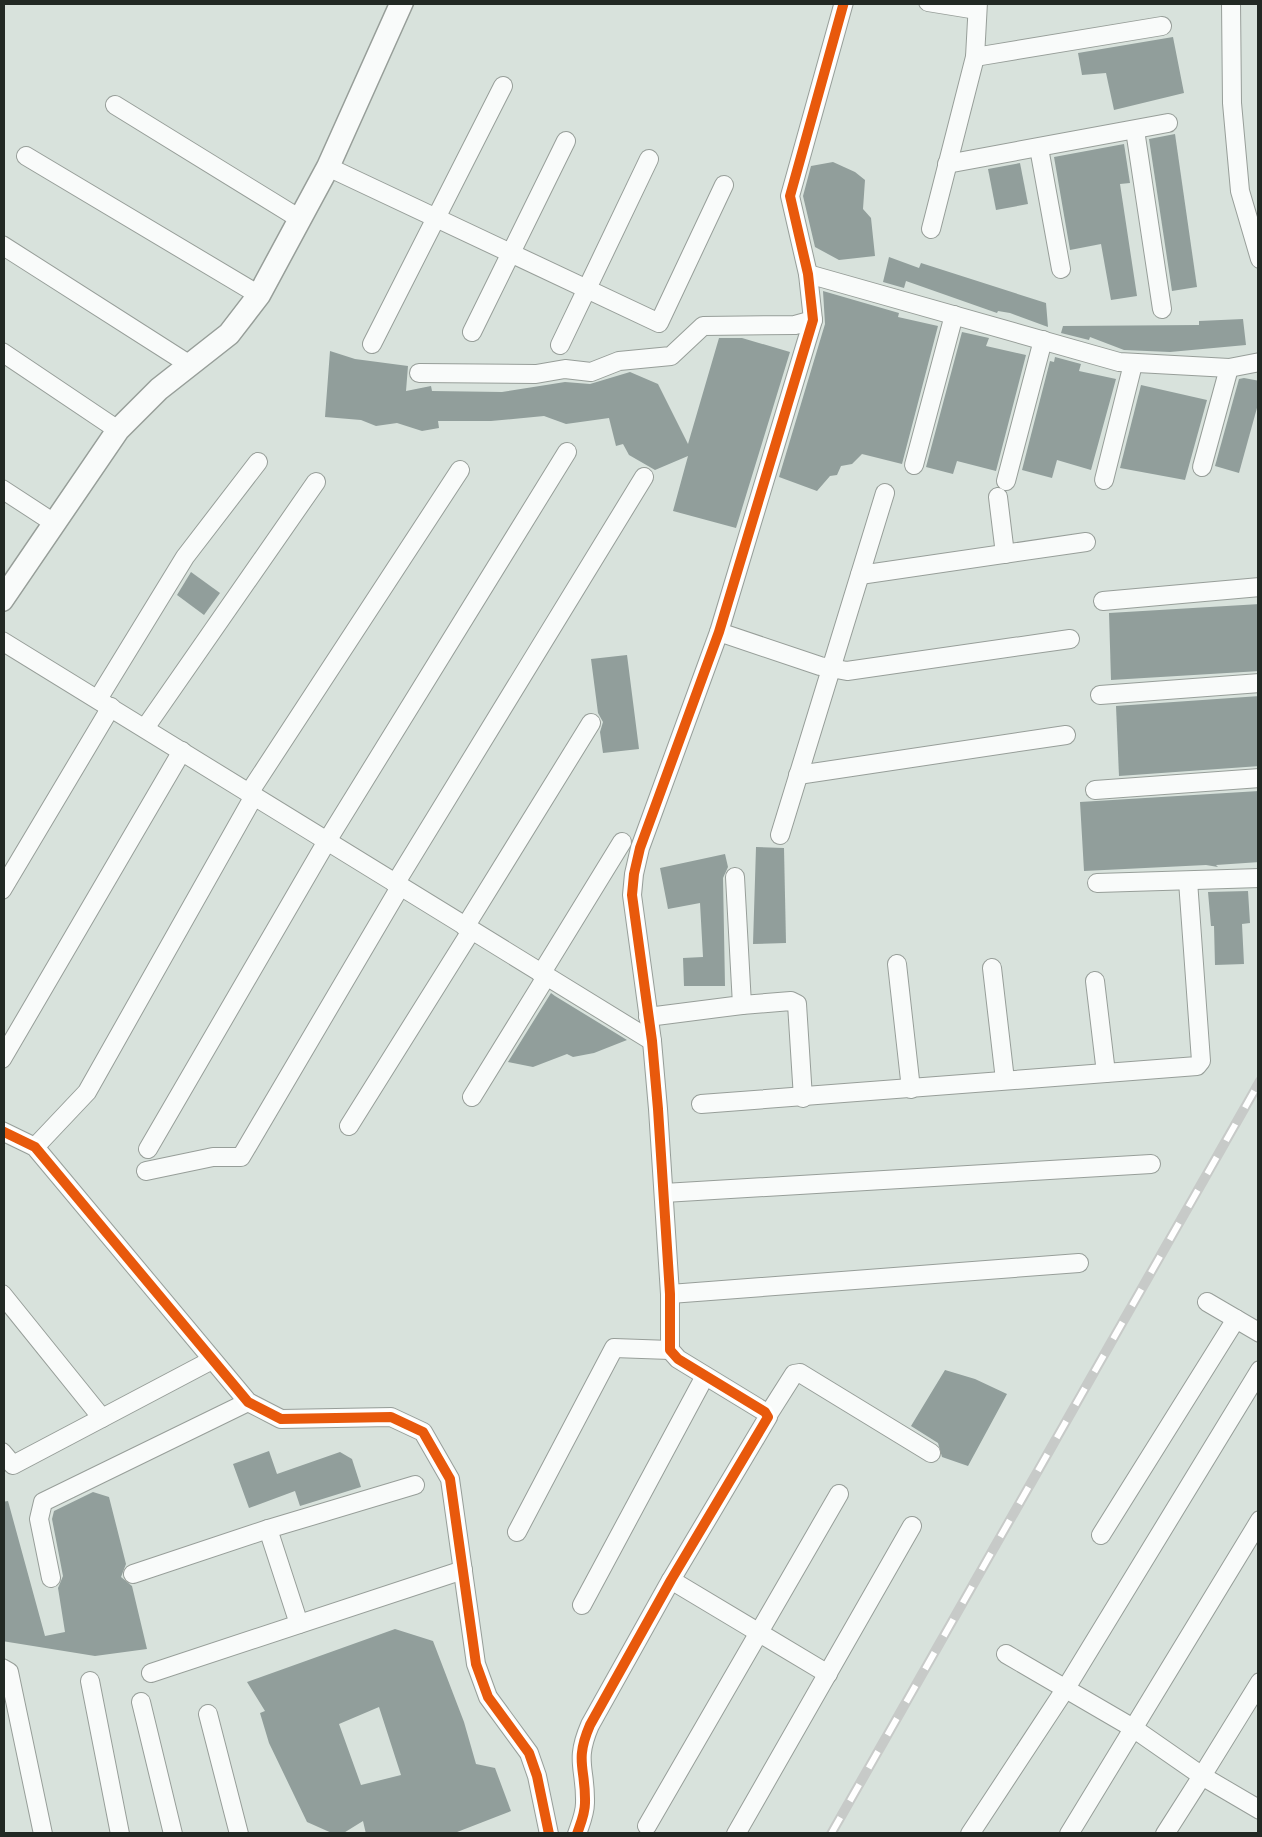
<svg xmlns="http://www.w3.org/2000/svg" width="1262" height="1837" font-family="Commissioner,sans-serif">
  <rect width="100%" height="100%" fill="#d8e2dc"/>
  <g fill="#919e9b" fill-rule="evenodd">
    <polygon points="1173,37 1184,93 1114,110 1106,73 1082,75 1078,53"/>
    <polygon points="1175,134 1197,287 1172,291 1149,139"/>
    <polygon points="1124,144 1130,183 1120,184 1137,296 1111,300 1101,244 1070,250 1054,157"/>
    <polygon points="833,162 855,172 865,180 863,209 871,218 875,256 839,260 815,247 803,196 811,166"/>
    <polygon points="1020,163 1028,204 996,210 988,169"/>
    <polygon points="889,257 919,268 921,263 1046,303 1048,327 1010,313 998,311 997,313 906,281 904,288 883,282"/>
    <polygon points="823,291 899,313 898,317 938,326 902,464 862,454 852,464 841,466 837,475 830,476 817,491 779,477 825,324"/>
    <polygon points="1243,319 1246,345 1170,352 1124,350 1090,337 1089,340 1061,333 1063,326 1199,325 1199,321"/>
    <polygon points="962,332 989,338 986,346 1026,355 996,471 957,461 953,474 926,467"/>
    <polygon points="719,338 742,338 790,352 736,528 673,511 688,456 655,470 629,455 623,444 616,446 609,418 566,424 544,416 491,421 438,421 439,428 422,431 397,423 376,426 361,420 325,417 330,351 355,359 408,366 406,391 431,386 432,391 502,392 565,382 590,384 630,372 658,384 688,444"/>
    <polygon points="1055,357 1081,364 1079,371 1116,379 1091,470 1057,460 1052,478 1022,470 1050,361 1054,362"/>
    <polygon points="1244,378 1260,381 1260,397 1239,473 1215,466 1239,379"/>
    <polygon points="1141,385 1207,400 1185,480 1120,468"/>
    <polygon points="191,572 220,593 204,615 177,595"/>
    <polygon points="1260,604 1260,671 1111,680 1109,613"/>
    <polygon points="627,655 639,749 603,753 600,732 603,722 598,713 591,659"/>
    <polygon points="1260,696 1260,766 1119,776 1116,706"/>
    <polygon points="1259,791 1260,862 1216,865 1218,867 1206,865 1084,871 1080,802"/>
    <polygon points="756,847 784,848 786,943 753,944"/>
    <polygon points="725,854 728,867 723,878 725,986 684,986 683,958 703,957 700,903 668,909 660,868"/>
    <polygon points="1248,891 1250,923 1242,924 1244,964 1215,965 1214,926 1211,926 1208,892"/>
    <polygon points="551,993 555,996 627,1040 594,1053 573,1057 567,1054 533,1067 508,1062"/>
    <polygon points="945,1370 975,1379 1007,1394 968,1466 942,1457 938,1443 911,1426"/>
    <polygon points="269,1451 277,1474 340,1452 352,1459 361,1487 300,1506 295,1491 249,1508 233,1464"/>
    <polygon points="93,1492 109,1497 126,1564 121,1577 132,1586 147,1649 95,1656 2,1641 2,1502 8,1501 45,1636 65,1632 58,1588 63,1576 52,1519 54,1511"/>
    <path d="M395 1629 433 1641 464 1722 476 1764 495 1768 511 1811 452 1834H366L363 1821 342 1834H334L307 1822 269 1743 260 1713 265 1711 247 1682ZM379 1707 401 1775 361 1785 339 1724Z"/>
  </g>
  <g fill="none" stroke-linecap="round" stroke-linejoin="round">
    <defs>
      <g id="minor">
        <polyline points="928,2 977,10"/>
        <polyline points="1231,2 1232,103 1240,191 1260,259"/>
        <polyline points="975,57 1162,26"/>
        <polyline points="115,105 300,219"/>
        <polyline points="1135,130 1162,309"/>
        <polyline points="1039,148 1061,269"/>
        <polyline points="26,156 259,295"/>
        <polyline points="947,164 1168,123"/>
        <polyline points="328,167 659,323 724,185"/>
        <polyline points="931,229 975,57 978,2"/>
        <polyline points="2,245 190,365"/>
        <polyline points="808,274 1119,362 1229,368 1260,362"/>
        <polyline points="472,332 566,141"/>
        <polyline points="372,344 503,86"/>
        <polyline points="560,345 649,159"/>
        <polyline points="2,352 118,430"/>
        <polyline points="419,373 536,374 565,369 591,372 619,361 671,356 703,326 795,325 813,320"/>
        <polyline points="914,465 954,315"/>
        <polyline points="1202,467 1229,368"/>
        <polyline points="1104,480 1133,364"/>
        <polyline points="1006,481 1043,340"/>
        <polyline points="2,489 54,523"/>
        <polyline points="998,497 1005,554"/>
        <polyline points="860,575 1086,542"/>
        <polyline points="1103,601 1260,587"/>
        <polyline points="719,632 820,666 847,671 1070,639"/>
        <polyline points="2,641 652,1041"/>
        <polyline points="1100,695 1260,683"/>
        <polyline points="98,699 185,557 258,462"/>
        <polyline points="145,728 316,482"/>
        <polyline points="798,775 1066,735"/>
        <polyline points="1095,790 1260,778"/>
        <polyline points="249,793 460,470"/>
        <polyline points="780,835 885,493"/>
        <polyline points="1097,883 1260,878"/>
        <polyline points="395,884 644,477"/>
        <polyline points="2,890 111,707"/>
        <polyline points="465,927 591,723"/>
        <polyline points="897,964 911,1089"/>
        <polyline points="992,968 1005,1080"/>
        <polyline points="541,974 622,842"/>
        <polyline points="1095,981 1106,1073"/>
        <polyline points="742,1005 791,1001 797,1004 803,1098"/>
        <polyline points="648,1017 742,1005 735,877"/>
        <polyline points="2,1059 182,751"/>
        <polyline points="472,1097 546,977"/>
        <polyline points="701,1104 1197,1066 1201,1061 1188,881"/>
        <polyline points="349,1126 471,931"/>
        <polyline points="2,1131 35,1147 248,1402 281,1419 391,1417 423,1432 450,1479 476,1664 488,1697 529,1753 537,1776 549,1834"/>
        <polyline points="35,1147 87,1092 254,796"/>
        <polyline points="148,1149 327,841 567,452"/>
        <polyline points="146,1171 213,1157 241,1157 400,887"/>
        <polyline points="664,1193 1151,1164"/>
        <polyline points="2,1294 102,1418"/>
        <polyline points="670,1294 1079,1263"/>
        <polyline points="1207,1302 1260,1333"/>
        <polyline points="768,1415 794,1374 800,1373 931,1453"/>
        <polyline points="2,1452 13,1465 212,1360"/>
        <polyline points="268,1529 299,1624"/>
        <polyline points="517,1532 614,1348 670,1350"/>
        <polyline points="1101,1535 1236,1319"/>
        <polyline points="133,1574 268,1529 415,1485"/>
        <polyline points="51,1578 39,1519 43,1502 248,1402"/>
        <polyline points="671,1580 828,1674"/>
        <polyline points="582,1605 705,1376"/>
        <polyline points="1006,1654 1133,1728 1202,1776 1165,1834"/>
        <polyline points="2,1668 9,1672 43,1834"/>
        <polyline points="151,1673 463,1570"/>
        <polyline points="90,1681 120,1834"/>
        <polyline points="1260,1682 1202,1776 1260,1810"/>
        <polyline points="141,1702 173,1834"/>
        <polyline points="208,1714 239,1834"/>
        <polyline points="647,1826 839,1494"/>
        <path d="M577 1834C580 1825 585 1814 585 1803 586 1768 574 1762 590 1725L671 1580 768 1417 765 1412 678 1359 670 1350V1294L658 1109 652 1041 632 895 634 874 640 848 719 632 813 320 808 274 790 196 844 2"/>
        <polyline points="736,1834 912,1526"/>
        <polyline points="970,1834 1066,1688 1260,1370"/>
        <polyline points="1069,1834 1260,1520"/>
      </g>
      <polyline id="tertiary" points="2,600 118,430 159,389 229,334 259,295 328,167 402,2"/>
    </defs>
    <use href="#minor" stroke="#979e99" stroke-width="20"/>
    <use href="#tertiary" stroke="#979e99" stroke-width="25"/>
    <use href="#minor" stroke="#f9fbfa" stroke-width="18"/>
    <use href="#tertiary" stroke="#f9fbfa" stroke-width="22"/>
    <defs>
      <polyline id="rail" points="831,1834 1260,1081"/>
    </defs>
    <use href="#rail" stroke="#c7cac8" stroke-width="10"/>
    <use href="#rail" stroke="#fff" stroke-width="6" stroke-dasharray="19" stroke-linecap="butt"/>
    <defs>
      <g id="cycleway">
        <polyline points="2,1131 35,1147 248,1402 281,1419 391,1417 423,1432 450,1479 476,1664 488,1697 529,1753 537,1776 549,1834"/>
        <path d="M577 1834C580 1825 585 1814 585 1803 586 1768 574 1762 590 1725L671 1580 768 1417 765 1412 678 1359 670 1350V1294L658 1109 652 1041 632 895 634 874 640 848 719 632 813 320 808 274 790 196 844 2"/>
      </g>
    </defs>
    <use href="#cycleway" stroke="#fff" stroke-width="16"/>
    <use href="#cycleway" stroke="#e8590c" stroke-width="10"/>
  </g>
  <rect width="1262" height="1837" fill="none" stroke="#222924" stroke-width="10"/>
</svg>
